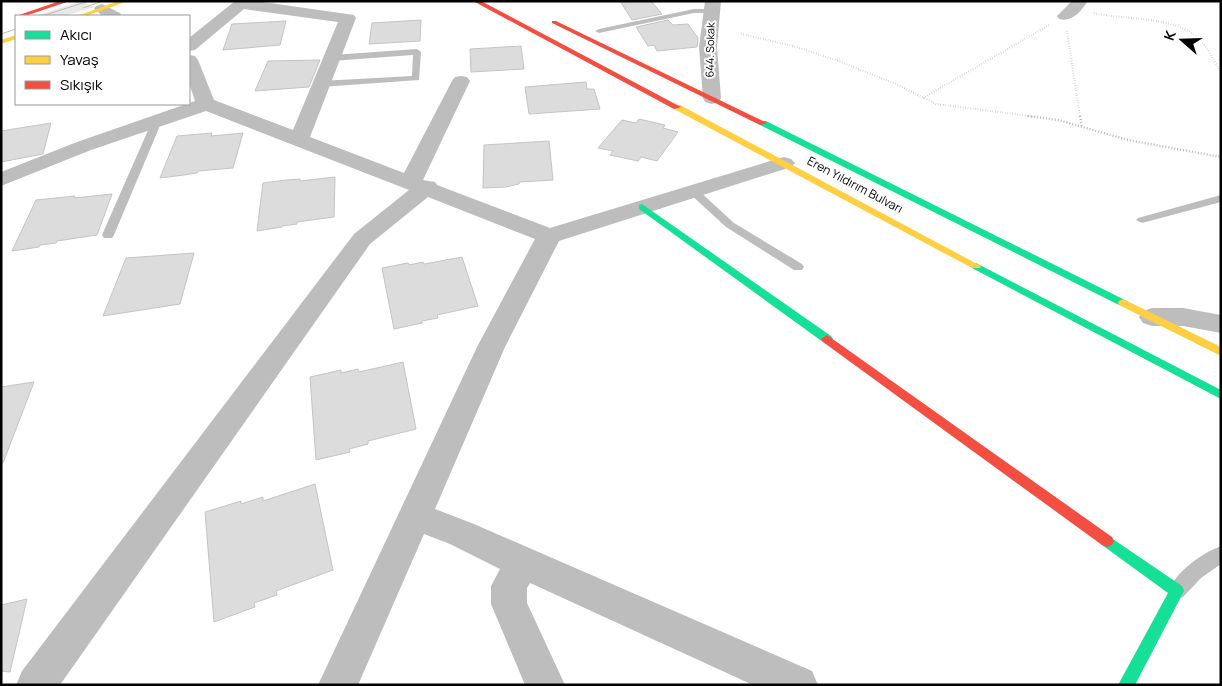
<svg xmlns="http://www.w3.org/2000/svg" width="1222" height="686" font-family="Manrope,sans-serif">
  <rect width="100%" height="100%" fill="#fff"/>
  <polygon fill="#e8e8e8" points="82,1 94,7 64,16 35,16"/>
  <g fill="#dcdcdc" stroke="#c4c4c4">
    <polygon points="620,1 651,1 662,14 632,20"/>
    <polygon points="421,20 420,41 369,44 372,23"/>
    <polygon points="668,20 673,25 688,24 698,38 697,47 657,51 654,45 648,46 636,27"/>
    <polygon points="286,21 280,45 223,50 232,24"/>
    <polygon points="521,46 524,69 471,72 470,49"/>
    <polygon points="320,60 309,87 255,91 268,61"/>
    <polygon points="586,82 587,89 594,89 600,109 529,114 525,87"/>
    <polygon points="639,119 665,125 663,128 678,132 657,161 641,157 638,161 610,155 613,151 598,148 622,120 636,123"/>
    <polygon points="51,123 43,154 1,162 1,131"/>
    <polygon points="212,133 211,136 243,133 233,168 198,171 197,173 184,175 160,178 177,136"/>
    <polygon points="549,141 553,180 519,182 519,184 506,187 483,188 484,145"/>
    <polygon points="335,177 334,217 297,222 297,224 282,226 282,227 257,231 263,183 286,180 300,179 300,181"/>
    <polygon points="112,194 97,235 57,241 56,243 40,245 39,247 12,251 36,200 75,196 74,198"/>
    <polygon points="194,253 180,304 103,316 126,258"/>
    <polygon points="462,257 478,306 437,315 438,318 422,321 422,323 394,329 382,268 408,263 409,265 423,262 424,264"/>
    <polygon points="403,362 416,429 368,441 368,444 349,449 350,452 316,460 310,377 341,370 341,373 358,369 359,372"/>
    <polygon points="34,382 3,463 1,463 1,387"/>
    <polygon points="315,484 333,570 276,591 277,595 254,603 255,607 214,622 205,512 241,501 241,504 263,497 263,501"/>
    <polygon points="27,599 10,672 1,671 1,605"/>
  </g>
  <g fill="none" stroke-linecap="round" stroke-linejoin="round">
    <g stroke="#b8b8b8" stroke-width="2" stroke-dasharray="0.5 2" stroke-linecap="butt">
      <path d="M1094 13C1124 20 1168 16 1193 34 1206 43 1213 59 1221 72"/>
      <polyline points="1067,31 1080,117"/>
      <polyline points="741,34 793,46 836,60 896,84 936,104 1037,117"/>
      <polyline points="923,98 1049,25"/>
    </g>
    <g stroke="#b8b8b8" stroke-width="2.5" stroke-dasharray="1 2" stroke-linecap="butt">
      <polyline points="1028,116 1058,120 1128,140 1221,157"/>
      <polyline points="1080,116 1082,127"/>
    </g>
    <g fill="#bdbdbd" fill-rule="evenodd">
      <polygon points="694,9 711,9 715,11 711,13 694,13 599,33 595,31 599,29"/>
      <polygon points="417,49 421,52 419,80 321,87 316,84 321,81 412,76 413,55 332,61 328,58 332,55"/>
      <polygon points="153,119 158,122 159,128 114,235 112,238 104,238 102,235 149,128 148,122"/>
      <polygon points="693,188 697,189 734,223 802,264 804,267 802,270 794,270 726,227 689,193 687,191"/>
      <polygon points="1221,195 1221,202 1142,223 1136,220 1138,218"/>
      <path d="M1221 546V564L1201 578 1183 597 1177 599 1171 597 1168 591C1176 572 1202 553 1221 546Z"/>
    </g>
    <g fill="#bdbdbd" fill-rule="evenodd">
      <polygon points="235,1 256,1 354,15 356,18 310,137 404,173 452,81 455,77 461,76 467,77 470,81 423,180 435,182 437,185 550,228 777,159 784,157 791,159 795,163 791,167 559,241 505,347 435,509 474,524 812,671 818,685 753,685 530,583 527,588 527,603 565,685 525,685 491,604 491,586 500,569 450,544 424,534 358,685 318,685 477,347 535,239 428,197 370,244 60,685 16,685 22,671 354,234 409,190 206,111 91,150 1,186 1,172 77,142 195,101 189,83 189,55 195,56 198,60 214,100 293,130 338,22 244,9 195,50 189,51 189,38"/>
      <polygon points="705,1 721,1 717,47 721,98 719,102 712,104 705,102 703,98 699,47"/>
      <path d="M1072 1H1088C1081 11 1072 23 1059 19L1057 16Z"/>
      <polygon points="102,4 120,13 122,16 103,16 94,9 96,6"/>
      <polygon points="1152,308 1183,308 1221,315 1221,333 1183,326 1152,326 1143,323 1139,317 1143,311"/>
    </g>
    <g fill="#16e098" fill-rule="evenodd">
      <polygon points="760,121 766,121 1127,301 1128,303 1127,305 1119,305 760,125"/>
      <polygon points="642,204 831,336 833,339 831,342 823,342 639,209 639,205"/>
      <polygon points="976,263 1221,390 1221,399 972,268 971,266"/>
      <polygon points="1107,535 1182,586 1184,591 1135,685 1118,685 1168,593 1102,545 1100,541 1102,537"/>
    </g>
    <g fill="#ffcf43" fill-rule="evenodd">
      <polygon points="118,1 128,1 86,16 77,16"/>
      <polygon points="16,35 16,39 1,44 1,40"/>
      <polygon points="674,105 680,105 981,266 980,268 972,268 674,109"/>
      <polygon points="1123,299 1221,347 1221,356 1119,305 1118,303 1119,301"/>
    </g>
    <g fill="#f24e42" fill-rule="evenodd">
      <polygon points="60,1 70,1 25,16 16,16"/>
      <polygon points="473,1 481,1 681,107 674,109"/>
      <polygon points="552,21 556,21 767,123 760,125 552,23"/>
      <polygon points="827,335 1112,537 1114,541 1112,545 1107,547 1102,545 823,342 821,339"/>
    </g>
    <g stroke="#bdbdbd" stroke-width="1">
      <polyline points="83,8 103,1"/>
      <polyline points="42,16 89,1"/>
      <polyline points="1,34 16,29"/>
    </g>
  </g>
  <g text-anchor="middle" stroke-width="4" stroke-linejoin="round" paint-order="stroke">
    <g font-size="11" fill="#000" stroke="#fff">
      <text transform="translate(710 50) rotate(-89)" y="4">644. Sokak</text>
    </g>
    <g font-size="12" fill="#000" stroke="#fff">
      <text transform="translate(855 185) rotate(28)" y="4">Eren Yıldırım Bulvarı</text>
    </g>
  </g>
  <rect width="1222" height="686" fill="none" stroke="#000000" stroke-width="5"/>
  <rect x="15" y="15" width="175" height="90" fill="#ffffff" stroke="#999999"/>
  <rect x="25" y="31" width="25" height="8" fill="#16e098" stroke="#999999"/>
  <text x="60" y="40" font-size="15" fill="#000000">Akıcı</text>
  <rect x="25" y="56" width="25" height="8" fill="#ffcf43" stroke="#999999"/>
  <text x="60" y="65" font-size="15" fill="#000000">Yavaş</text>
  <rect x="25" y="81" width="25" height="8" fill="#f24e42" stroke="#999999"/>
  <text x="60" y="90" font-size="15" fill="#000000">Sıkışık</text>
  <g transform="translate(1182 40) rotate(290)" stroke="#ffffff" stroke-width="4" paint-order="stroke">
  <path d="M0-4L9 19L0 12L-9 19Z" fill="#000000"/>
  <text y="-8" font-size="14" font-weight="bold" text-anchor="middle" fill="#000000">K</text>
  </g>
</svg>
